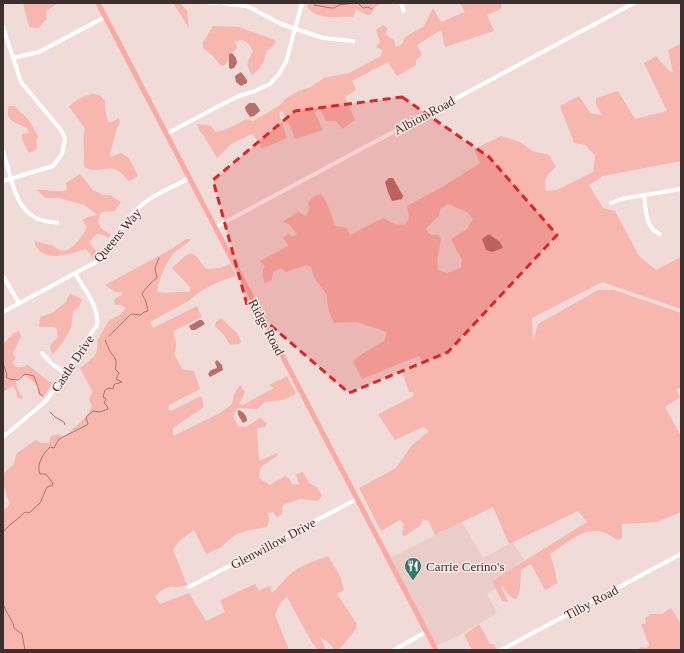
<svg xmlns="http://www.w3.org/2000/svg" width="684" height="653" font-family="Georgia,serif">
  <rect width="100%" height="100%" fill="#f1dbd8"/>
  <polygon fill="#eacdc9" points="462,522 483,558 513,542 524,560 518,563 517,566 492,580 496,589 487,594 497,613 460,635 436,646 390,558"/>
  <g fill="#f7b6ae" fill-rule="evenodd">
    <polygon points="23,3 58,3 46,11 47,19 38,28 29,27"/>
    <polygon points="173,3 180,3 187,10 189,28"/>
    <path d="M309 3H381L375 7 372 13 369 15 364 14 355 8V13L353 17C339 16 315 21 307 6Z"/>
    <polygon points="460,3 502,3 501,9 487,15 494,31 445,47 441,30 417,45 422,55 416,60 416,65 397,76 388,62 352,81 356,90 345,97 355,120 342,129 336,121 326,121 320,108 315,113 323,130 295,139 292,130 282,111 279,113 287,138 262,149 259,142 252,134 231,144 217,158 204,136 199,130 197,124 211,126 216,132 224,130 247,119 253,121 279,106 285,99 298,91 311,87 324,78 349,73 381,56 382,50 376,47 380,42 376,30 383,25 387,28 386,35 394,40 396,47 402,44 405,37 424,26 433,8 441,22 465,12"/>
    <path d="M213 26 239 27 275 40V44L266 52C265 62 260 69 252 75 245 64 247 63 253 51 249 43 244 37 235 42L237 48 234 51 229 54C229 60 228 63 223 66L219 64 213 56 203 48V42Z"/>
    <path d="M681 44V161L603 176 589 185 603 208 615 211 639 256 656 270 681 257V309L602 282 532 318 533 342 538 324 598 290H614L681 313V387L676 390 680 397 665 407 681 436V512L657 522 622 524V538L617 540C591 519 573 539 550 554L555 570 557 583 545 590 531 564 521 570 520 589 517 599C510 599 506 591 502 586H501L508 602 502 601 492 581 587 522 578 511 509 544 493 507 435 535 429 522 423 519 421 525 405 536 402 535 404 524 400 520 381 531 359 488 396 468 412 445 429 431 423 427 395 440 378 414 414 396 413 392H409L402 372 423 363 419 356C400 363 381 372 362 379L353 361 362 354 384 341 387 332 357 322 334 323 329 312 326 293 315 279 311 267 306 265 286 272 281 268 273 272 272 280 265 283 263 278V269L265 267 260 261 288 246 283 237 288 234 293 237 297 234 289 224 282 222 298 212 306 216 309 210 308 202 314 196 321 194 327 203 335 226 347 228 350 235 383 218 395 224 405 225 409 218 407 206 442 187 480 163 474 149 501 136 520 142 532 151 549 155 556 167C546 175 544 179 546 191L557 190 593 172 595 155 585 145 574 143 560 106 579 96 590 113 602 115 596 104V98L618 91 635 119 667 111 644 63 656 56 669 71 673 72 668 50ZM448 204 467 212 473 219 467 229 451 239 462 260 461 268 447 273 438 270 437 260 441 240 439 235H431L428 232 426 228 439 216 440 209Z"/>
    <path d="M93 94 100 95 105 101V109L108 122H112L119 118 120 122 117 128 110 154V157L121 153 129 158 138 176 129 181C125 177 121 172 117 170 106 165 97 174 84 167 85 154 82 140 85 128L69 107C76 99 83 96 93 94Z"/>
    <path d="M9 106H14L28 119 38 136 36 141 37 149 29 153 22 140V134L29 133 27 128C16 122 4 122 9 106Z"/>
    <path d="M80 174 93 190 103 195H110L121 202 115 211 101 212 98 222 101 228 111 235 108 238 104 235 97 234 89 242 97 253 101 255 94 261 90 253 85 249C76 253 54 259 44 254 40 252 38 248 35 245V241C41 243 46 244 51 245 54 246 57 249 60 250 71 254 83 236 87 227L82 220 88 217 98 215 84 205 59 198H45L37 190C47 189 58 193 67 190L66 183Z"/>
    <path d="M186 239H191C186 245 181 247 176 251 167 258 158 282 157 292 168 294 179 291 190 292V287L172 268 185 256 191 253 196 256 206 269 220 268 230 264 236 276C221 280 202 288 190 300L150 322 153 328 197 306 202 317 173 331C175 338 178 347 174 353L182 369 194 371 200 389 169 405 168 410 171 411 201 396 204 407 173 428V436L220 413 232 404 234 394 240 385 245 392 239 404 243 405 274 388 269 385 287 376 296 394 283 400 265 402 257 409 238 408 233 416 238 426 246 427 260 418 267 423 265 427 257 428 259 461 277 453 278 455 261 467 259 478 270 485 285 476 289 478 292 484 299 485 296 474 303 472 309 483 317 487 322 496 317 501 300 499 283 505 282 514 277 517 273 512 268 513 269 521 267 527 249 530 235 535 220 548 206 554 194 530 179 541 173 550 187 585C172 590 167 582 155 597L160 604 189 593 206 621 225 612 220 600 255 584 259 590 270 586 272 593C278 588 282 582 288 576 298 566 315 561 328 556L341 578 344 590 337 594 357 624 356 629 339 650H334L330 644 320 637 326 650H318L311 641 287 597 280 603 275 615 289 650H6L3 647V511L10 504 3 485V474L13 465 17 453 36 440 41 443H49L51 436 58 434 63 438 87 416 92 406 89 400 92 391 80 368C90 360 100 356 97 341L109 320 120 315 126 308 121 305H115L114 299 122 295V292H115L105 285 170 250Z"/>
    <polygon points="70,294 78,297 82,300 78,308 73,311 71,328 61,345 52,355 50,345 58,337 57,329 53,327 39,327 40,317 52,313 67,301 67,298"/>
    <polygon points="221,318 237,333 241,341 239,344 230,345 224,335 215,326 216,322"/>
    <path d="M19 331 21 336 13 354 16 358 12 362 16 367H22L28 365 52 384 43 397 38 395C41 385 32 380 24 376L17 378C15 386 17 390 23 397L20 399 17 397 16 391 13 386 3 392V343C10 339 11 333 19 331Z"/>
    <polygon points="671,608 681,624 681,650 637,650 641,647 646,648 649,645 641,624 646,624 645,618 651,614 662,614"/>
    <polygon points="479,624 490,644 494,644 497,650 472,650 464,635"/>
  </g>
  <g fill="#b96f67">
    <polygon points="232,53 236,58 237,63 234,68 231,69 229,68 229,54"/>
    <polygon points="241,72 247,80 247,83 241,86 236,82 235,76"/>
    <polygon points="249,103 255,103 258,107 260,111 254,116 250,117 246,111 245,107"/>
    <polygon points="389,178 393,178 403,196 402,199 392,201 388,192 385,182"/>
    <polygon points="489,234 500,242 503,248 492,252 486,250 482,239"/>
    <polygon points="199,320 202,320 205,324 195,330 191,330 189,326"/>
    <polygon points="217,360 222,365 223,370 210,377 208,374 211,370 217,368 215,362"/>
    <path d="M238 410C243 411 247 416 247 421L243 423 238 415Z"/>
  </g>
  <g fill="none" stroke-linecap="round" stroke-linejoin="round">
    <g stroke="#b96f67" stroke-width="1">
      <polyline points="358,3 363,8 368,7 372,9"/>
      <polyline points="314,5 331,8 334,8 339,5 353,3"/>
      <path d="M109 336 131 314 141 315 144 312 148 311 146 302 142 294C143 291 154 279 157 278L155 268 159 258"/>
      <path d="M3 363 7 375 6 377 9 379 18 380 25 374 34 376C35 380 40 391 39 393L43 396"/>
      <polyline points="50,412 55,417 64,422 65,425"/>
      <path d="M3 532C9 524 18 520 25 512L29 513 40 503 47 487 53 485 52 482 46 474H40C36 464 43 454 50 447L54 448 59 439 85 426 88 424 86 417 93 411 100 412 108 409 107 406 104 403 106 399 103 397 105 390 109 388 113 389V387L115 384 122 382 116 379 119 373 115 369C119 356 111 357 108 347 107 345 107 343 105 341L106 340"/>
      <path d="M3 603C5 613 14 621 14 628L22 634 25 650"/>
    </g>
    <g stroke="#fff" stroke-width="4">
      <polyline points="209,3 216,3"/>
      <polyline points="223,3 246,6 253,9 281,24 323,38 353,41"/>
      <polyline points="401,3 404,11"/>
      <polyline points="3,27 21,82 61,130 65,139 62,154 53,166 3,181"/>
      <polyline points="13,58 39,52 105,17"/>
      <polyline points="166,134 217,107 239,96 255,91 270,84 279,74 286,62 302,3"/>
      <path d="M3 152C11 173 13 207 36 218 42 221 50 222 57 223"/>
      <path d="M644 195C646 210 645 228 660 234"/>
      <polyline points="611,203 621,199 681,189"/>
      <polyline points="214,228 634,3"/>
      <polyline points="3,276 19,303"/>
      <path d="M3 312 96 262C111 247 120 226 135 211 149 196 171 188 188 179"/>
      <polyline points="42,353 52,364 65,373"/>
      <path d="M3 437 46 401 97 325C99 306 84 289 75 273"/>
      <polyline points="189,587 357,499"/>
      <polyline points="394,650 426,632"/>
      <polyline points="501,650 681,554"/>
    </g>
    <polyline stroke="#faaaa3" stroke-width="5" points="98,3 436,650"/>
  </g>
  <path fill="#d62828" fill-opacity="0.2" stroke="#d62828" stroke-width="3" stroke-dasharray="8 5" stroke-linejoin="round" d="M402 97 489 157 557 235 448 352 349 393 247 305 213 180 295 111Z"/>
  <defs>
    <symbol id="restaurant-pin" viewBox="-11 -11 22 30"><path d="M0 17L-7.5 6A9.5 9.5 0 1 1 7.5 6Z" fill="#357869" stroke="#fee9e5"/><path d="M-5-6h1v4h1v-4h1v4h1v-4h1v5L-1.5 .5V6h-2V.5L-5-1ZM5-6V6H3V1.5H1.5Q1.5-4 5-6Z" fill="#fff"/></symbol>
  </defs>
  <g fill-rule="evenodd">
    <use href="#restaurant-pin" x="403" y="556" width="20" height="27"/>
  </g>
  <g text-anchor="middle" stroke-width="3" stroke-linejoin="round" paint-order="stroke">
    <g font-size="13" fill="#39302f" stroke="#fee9e5">
      <text transform="translate(424 115) rotate(-28)" y="5">Albion Road</text>
      <text transform="translate(117 235) rotate(-50)" y="5">Queens Way</text>
      <text transform="translate(267 327) rotate(62)" y="5">Ridge Road</text>
      <text transform="translate(72 363) rotate(-56)" y="5">Castle Drive</text>
      <text transform="translate(273 543) rotate(-28)" y="5">Glenwillow Drive</text>
      <text transform="translate(591 602) rotate(-28)" y="5">Tilby Road</text>
    </g>
    <g font-size="13" fill="#39302f" stroke="#fee9e5" text-anchor="start">
      <text x="426" y="571">Carrie Cerino's</text>
    </g>
  </g>
  <rect width="684" height="653" fill="none" stroke="#39302f" stroke-width="8"/>
</svg>
